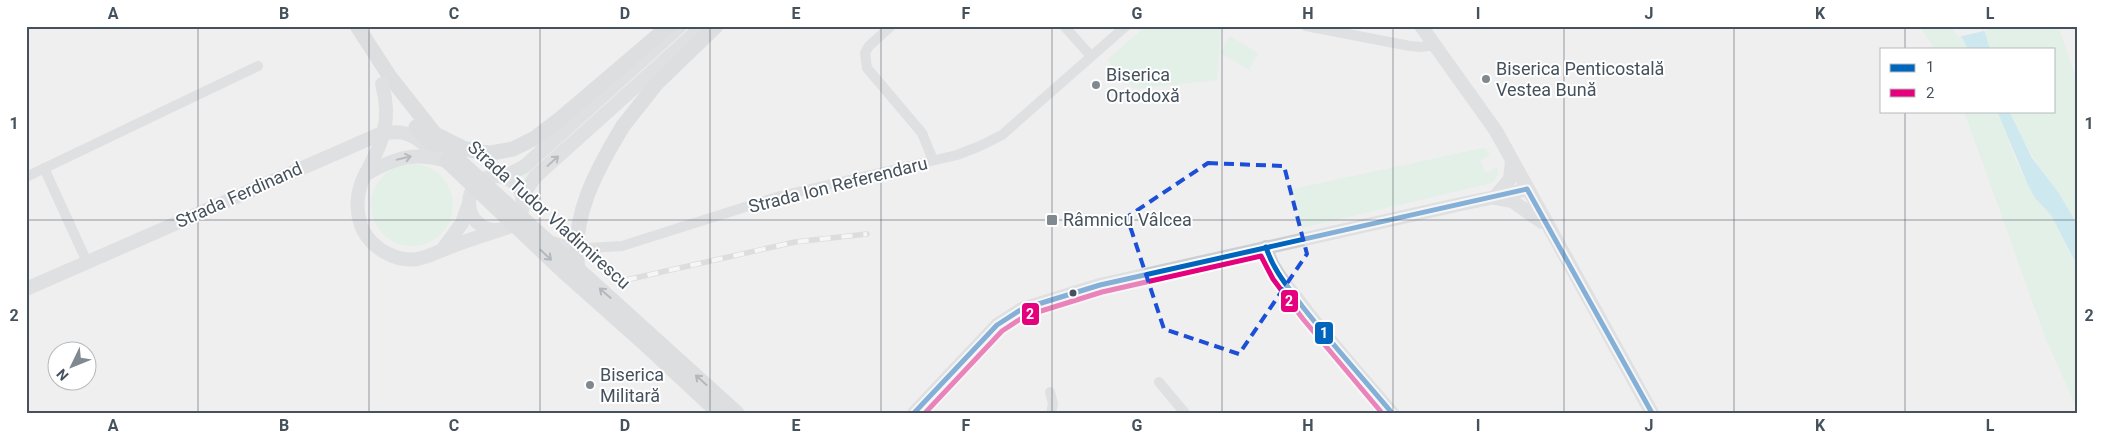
<svg xmlns="http://www.w3.org/2000/svg" width="2103" height="439" font-family="Roboto,sans-serif">
  <rect width="100%" height="100%" fill="#f0efef"/>
  <g fill="#d2f1dd">
    <polygon points="687,26 697,26 527,181 520,174"/>
    <polygon points="1146,26 1221,26 1217,80 1134,89 1107,60"/>
    <polygon points="1920,26 1952,26 1963,39 1968,49 1934,49"/>
    <path d="M1983 26H2058L2077 80V224C2054 186 2026 153 2009 111H2054V49H1990Z"/>
    <polygon points="1230,36 1258,53 1249,70 1220,53"/>
    <polygon points="1964,111 1997,111 2020,170 2035,198 2051,215 2077,265 2077,409 2045,337"/>
    <path d="M1483 148 1486 149 1490 155 1480 161 1486 173 1497 167C1500 174 1497 178 1492 183L1302 228 1292 189Z"/>
    <circle cx="412" cy="205" r="41"/>
  </g>
  <g fill="#a4e1f0">
    <polygon points="1952,26 1983,26 1990,49 1968,49 1963,39"/>
    <polygon points="1997,111 2009,111 2032,158 2058,192 2077,224 2077,265 2051,215 2035,198 2028,185"/>
  </g>
  <polygon fill="#f0efef" points="1950,26 1986,26 1988,30 1958,37"/>
  <g fill="none" stroke-linecap="round" stroke-linejoin="round">
    <g stroke="#cbced0" stroke-width="10">
      <polyline points="891,26 869,46 865,53 867,68 922,133 933,160"/>
      <polyline points="1064,26 1091,56"/>
      <polyline points="1306,26 1410,46 1421,47 1434,45"/>
      <polyline points="44,168 87,262"/>
      <polyline points="26,177 258,66"/>
      <polyline points="549,240 569,246 588,248 622,246 780,196 957,155 980,146 1002,135 1126,26"/>
      <polyline points="1159,382 1185,413"/>
      <polyline points="1050,392 1053,404 1051,413"/>
    </g>
    <g stroke="#cbcfd2" stroke-width="14">
      <polyline points="1421,26 1496,131 1652,413"/>
      <path d="M365 175C356 192 355 212 363 230 373 249 396 262 417 259 429 257 441 250 453 246 468 240 484 235 500 230"/>
      <circle cx="496" cy="203" r="27"/>
      <polyline points="504,177 525,166 680,26"/>
      <polyline points="522,197 535,177 703,26"/>
      <polyline points="1495,197 1510,179 1512,161"/>
      <polyline points="1496,198 1512,201 1542,222"/>
      <path d="M1266 247C1271 268 1285 283 1298 300 1327 339 1360 375 1392 413"/>
      <polyline points="443,249 462,223 469,203"/>
      <path d="M26 289 380 134C403 129 413 134 430 149"/>
      <polyline points="914,413 997,325 1022,309 1100,285 1461,204 1495,197 1527,189"/>
    </g>
    <g stroke="#c6cace" stroke-width="15">
      <polyline points="357,26 390,77 435,134 463,148 478,152 491,153 513,149 535,138 561,118 669,26"/>
      <polyline points="623,126 657,83 716,26"/>
      <polyline points="416,127 447,161"/>
      <polyline points="578,269 737,413"/>
      <polyline points="647,346 719,413"/>
    </g>
    <defs>
      <polyline id="rail" points="626,280 795,242 867,234"/>
    </defs>
    <use href="#rail" stroke="#c5c7c9" stroke-width="5.5"/>
    <use href="#rail" stroke="#fff" stroke-width="4" stroke-dasharray="11" stroke-linecap="butt"/>
    <g stroke="#cbcfd2" stroke-width="14">
      <path d="M366 174C395 158 413 151 447 161"/>
      <path d="M365 175C383 142 392 121 382 84"/>
    </g>
    <g stroke="#c6cace" stroke-width="15">
      <polyline points="435,134 462,163 578,269"/>
      <polyline points="447,161 565,273 647,346"/>
      <path d="M578 269C570 217 597 169 623 126"/>
    </g>
    <defs>
      <g id="bus-1">
        <path d="M1266 247C1273 270 1288 287 1302 306 1331 343 1362 377 1392 413"/>
        <polyline points="914,413 997,325 1022,309 1100,285 1527,189 1652,413"/>
      </g>
      <polyline id="bus-2" points="925,413 1002,331 1025,316 1102,292 1261,256 1273,279 1303,319 1382,413"/>
    </defs>
    <use href="#bus-1" stroke="#fff" stroke-width="9"/>
    <use href="#bus-2" stroke="#fff" stroke-width="9"/>
    <use href="#bus-1" stroke="#0065bd" stroke-width="5"/>
    <use href="#bus-2" stroke="#e5007d" stroke-width="5"/>
  </g>
  <defs><path id="oneway-shaft" d="M-6 0H5M1.5-3L5.5 0L1.5 3" fill="none" stroke-width="1.6" stroke-linecap="round" stroke-linejoin="round" transform="scale(1.25)"/></defs>
  <g stroke="#747e86">
    <use href="#oneway-shaft" transform="translate(404 158) rotate(-13)"/>
    <use href="#oneway-shaft" transform="translate(553 161) rotate(-42)"/>
  </g>
  <g stroke="#6c767f">
    <use href="#oneway-shaft" transform="translate(546 255) rotate(43)"/>
    <use href="#oneway-shaft" transform="translate(605 293) rotate(-139)"/>
    <use href="#oneway-shaft" transform="translate(701 380) rotate(-138)"/>
  </g>
  <path d="M0 0H2103V439H0ZM1208 163 1284 166 1307 254 1239 354 1164 329 1127 217Z" fill="#f0efef" fill-opacity=".55" fill-rule="evenodd"/>
  <path fill="none" stroke="#1d4ed8" stroke-width="4" stroke-dasharray="10 6" stroke-linejoin="round" d="M1208 163 1284 166 1307 254 1239 354 1164 329 1127 217Z"/>
  <path fill="none" stroke="#45525d" stroke-width="1" stroke-opacity="0.55" d="M198 26V413M369 26V413M540 26V413M710 26V413M881 26V413M1052 26V413M1222 26V413M1393 26V413M1564 26V413M1734 26V413M1905 26V49M1905 111V413M26 220H2077"/>
  <g fill="#818990" stroke="#fff" stroke-width="2">
    <circle cx="1486" cy="79" r="5"/>
    <circle cx="1096" cy="85" r="5"/>
    <rect x="1046" y="214" width="12" height="12" rx="2.5"/>
    <circle cx="590" cy="385" r="5"/>
  </g>
  <circle fill="#45525d" stroke="#fff" stroke-width="2" cx="1073" cy="293" r="4.5"/>
  <g text-anchor="middle" stroke-width="4" stroke-linejoin="round" paint-order="stroke">
    <g font-size="18" fill="#45525d" stroke="#fff" text-anchor="start">
      <text x="1496" y="75">Biserica Penticostală<tspan x="1496" dy="21">Vestea Bună</tspan></text>
      <text x="1106" y="81">Biserica<tspan x="1106" dy="21">Ortodoxă</tspan></text>
      <text x="1063" y="226">Râmnicu Vâlcea</text>
      <text x="600" y="381">Biserica<tspan x="600" dy="21">Militară</tspan></text>
    </g>
    <g font-size="18" fill="#45525d" stroke="#fff">
      <text transform="translate(838 185) rotate(-14)" y="6">Strada Ion Referendaru</text>
      <text transform="translate(239 195) rotate(-24)" y="6">Strada Ferdinand</text>
      <text transform="translate(549 215) rotate(42)" y="6">Strada Tudor Vladimirescu</text>
    </g>
  </g>
  <g stroke="#fff" stroke-width="2">
    <rect x="1280" y="289" width="19" height="24" rx="5" fill="#e5007d"/>
    <rect x="1021" y="302" width="19" height="24" rx="5" fill="#e5007d"/>
    <rect x="1314" y="321" width="20" height="24" rx="5" fill="#0065bd"/>
  </g>
  <g font-size="14" text-anchor="middle" font-weight="bold" fill="#fff">
    <text x="1289" y="306">2</text>
    <text x="1030" y="319">2</text>
    <text x="1324" y="338">1</text>
  </g>
  <rect width="2103" height="439" fill="none" stroke="#ffffff" stroke-width="55"/>
  <rect x="1880" y="48" width="175" height="65" fill="#ffffff" stroke="#b5babe"/>
  <rect x="1890" y="64" width="25" height="8" fill="#0065bd" stroke="#b5babe"/>
  <text x="1926" y="72" font-size="15" fill="#45525d">1</text>
  <rect x="1890" y="89" width="25" height="8" fill="#e5007d" stroke="#b5babe"/>
  <text x="1926" y="98" font-size="15" fill="#45525d">2</text>
  <g transform="translate(72 366) rotate(227)"><circle r="24" fill="#ffffff" stroke="#b5babe"/>
  <path d="M0-4L9 19L0 12L-9 19Z" fill="#818990"/>
  <text y="-8" font-size="14" font-weight="bold" text-anchor="middle" fill="#45525d">N</text>
  </g>
  <rect x="28" y="28" width="2048" height="384" fill="none" stroke="#45525d" stroke-width="2"/>
  <g font-size="16" text-anchor="middle" font-weight="bold" fill="#45525d">
    <text x="113" y="19">A</text>
    <text x="284" y="19">B</text>
    <text x="454" y="19">C</text>
    <text x="625" y="19">D</text>
    <text x="796" y="19">E</text>
    <text x="966" y="19">F</text>
    <text x="1137" y="19">G</text>
    <text x="1308" y="19">H</text>
    <text x="1478" y="19">I</text>
    <text x="1649" y="19">J</text>
    <text x="1820" y="19">K</text>
    <text x="1990" y="19">L</text>
    <text x="14" y="129">1</text>
    <text x="2089" y="129">1</text>
    <text x="14" y="321">2</text>
    <text x="2089" y="321">2</text>
    <text x="113" y="431">A</text>
    <text x="284" y="431">B</text>
    <text x="454" y="431">C</text>
    <text x="625" y="431">D</text>
    <text x="796" y="431">E</text>
    <text x="966" y="431">F</text>
    <text x="1137" y="431">G</text>
    <text x="1308" y="431">H</text>
    <text x="1478" y="431">I</text>
    <text x="1649" y="431">J</text>
    <text x="1820" y="431">K</text>
    <text x="1990" y="431">L</text>
  </g>
</svg>
